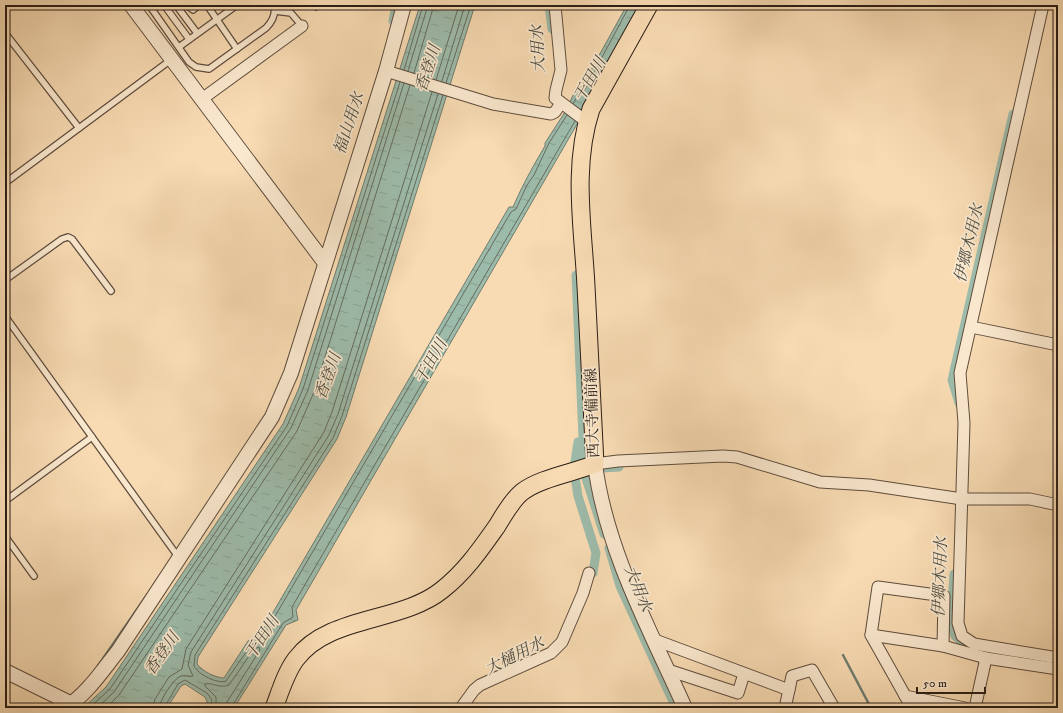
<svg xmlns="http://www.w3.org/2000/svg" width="1063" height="713" font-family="'IM FELL DW Pica','Noto Serif JP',serif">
  <defs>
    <pattern id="water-ripples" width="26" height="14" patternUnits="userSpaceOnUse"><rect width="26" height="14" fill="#9dbbaa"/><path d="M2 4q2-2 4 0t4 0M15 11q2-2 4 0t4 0" fill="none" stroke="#87a092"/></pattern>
  </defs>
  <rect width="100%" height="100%" fill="#f8dbb3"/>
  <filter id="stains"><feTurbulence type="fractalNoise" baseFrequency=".005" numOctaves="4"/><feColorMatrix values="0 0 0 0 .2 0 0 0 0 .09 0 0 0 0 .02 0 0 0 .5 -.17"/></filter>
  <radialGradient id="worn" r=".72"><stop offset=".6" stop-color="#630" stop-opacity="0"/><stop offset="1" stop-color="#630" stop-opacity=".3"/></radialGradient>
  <path fill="url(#water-ripples)" stroke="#6f7c6f" d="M420 5H475L346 417 337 439 198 657 197 664C202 671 216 678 224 678L248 641 257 637 264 628 509 207H513C522 186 533 166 545 146V143L565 112 577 87 581 88 627 5H646L296 610 298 620 286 625 234 708H205L208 704 205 697 185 684 181 686 167 708H83L106 687 283 424 299 388Z"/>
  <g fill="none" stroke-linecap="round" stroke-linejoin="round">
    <g stroke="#646c60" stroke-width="1">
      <polyline points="404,70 423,5"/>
      <polyline points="408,71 428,5"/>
      <polyline points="414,73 434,5"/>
      <polyline points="436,80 459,5"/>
      <polyline points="442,81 465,5"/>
      <polyline points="446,83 471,5"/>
      <path d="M443 95 342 416 333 438 195 655 194 666C199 675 217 684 226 681L251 645 259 640 267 630 511 212 516 209 527 185 534 175 549 143 567 115"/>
      <polyline points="573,104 579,93 585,89 630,5"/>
      <polyline points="89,708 110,689 287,426 303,389 400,82"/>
      <polyline points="97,708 114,692 291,428 308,390 404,83"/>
      <polyline points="106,708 119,695 297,431 314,392 410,85"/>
      <polyline points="153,708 155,699 169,677 182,669 186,649 324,432 332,412 432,92"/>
      <path d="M159 708C160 700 173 679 181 676 185 675 189 677 193 676L188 665 191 652 329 435 338 414 438 94"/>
      <polyline points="164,708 178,684 185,680 207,693 212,700 210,708"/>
      <path d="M216 708V697L205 686V684C213 682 219 689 229 685L254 649 259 647 260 650 227 702 226 708"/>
      <polyline points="231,708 283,623 293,617 292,607 575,121"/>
    </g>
    <g stroke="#6f7c6f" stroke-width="2.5">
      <polyline points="316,10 323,5"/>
      <polyline points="843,655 871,708"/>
      <polyline points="95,670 147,595"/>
    </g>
    <g stroke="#9dbbaa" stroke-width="9">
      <polyline points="549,5 552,29"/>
      <polyline points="393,21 396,5"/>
      <polyline points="576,275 584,461"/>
      <polyline points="959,403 952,380 1013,114"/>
      <polyline points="574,468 578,442"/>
      <polyline points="602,468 619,467"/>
      <polyline points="585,475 604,534"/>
      <polyline points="575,477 578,496 596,553 593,573"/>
      <polyline points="609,548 620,586 676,708"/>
      <polyline points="954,574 951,623 955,636 965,644"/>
    </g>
    <defs>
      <g id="service">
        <path d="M149 5 189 62 196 67 209 69 266 28C272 22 276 14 274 5"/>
        <polyline points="164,5 189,39"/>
        <polyline points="176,5 197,33"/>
        <polyline points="187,5 193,10 199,5"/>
        <polyline points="207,5 237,49"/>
        <polyline points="275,11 291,13 302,26"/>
        <polyline points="5,33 79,128"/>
        <polyline points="179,47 237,5"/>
        <polyline points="5,183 172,59"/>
        <polyline points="5,280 62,239 68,237 72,239 111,291"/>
        <polyline points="5,316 179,558"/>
        <polyline points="5,501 92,437"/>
        <polyline points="5,536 34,576"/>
      </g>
      <g id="minor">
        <polyline points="555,5 561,70 556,90 555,98 587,122"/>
        <polyline points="1043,5 960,373 964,423 958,623 962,636 974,644 1058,658"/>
        <polyline points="386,71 493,104 551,114 555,112 561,103"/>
        <polyline points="202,99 302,26"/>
        <polyline points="971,327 1058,345"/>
        <polyline points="595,464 618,461 723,456 737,457 820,482 869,485 962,499 1030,499 1058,505"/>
        <polyline points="871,635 943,646 986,658 1058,669"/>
        <polyline points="655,640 789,690"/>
        <polyline points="668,670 738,693 744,674"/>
        <polyline points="905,696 965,708"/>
        <polyline points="461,708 474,690 480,685 551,653 562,642 583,593 589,573"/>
        <polyline points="785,708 792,676 812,670 834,708"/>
        <polyline points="912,708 871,635 878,587 944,596 943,646"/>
        <polyline points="975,708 986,658"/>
      </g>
      <g id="tertiary">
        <polyline points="131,5 325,263"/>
        <path d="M595 464C606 550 650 630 685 708"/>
        <polyline points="5,671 72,704"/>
        <path d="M65 708C87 694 102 671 118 651L272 417 291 373 386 71 404 5"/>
      </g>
      <path id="primary" d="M274 708C280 692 286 672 296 659 329 615 401 623 442 590 465 572 480 550 497 526 504 515 511 501 522 492 540 478 573 473 595 464 592 405 589 345 586 286 583 227 572 167 591 109L649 5"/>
    </defs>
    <use href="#service" stroke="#5e4c3d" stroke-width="8"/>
    <use href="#minor" stroke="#5e4c3d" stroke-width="13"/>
    <use href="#tertiary" stroke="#5e4c3d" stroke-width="16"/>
    <use href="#primary" stroke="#2a1d16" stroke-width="19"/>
    <use href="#service" stroke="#fae8ce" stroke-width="5.5"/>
    <use href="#minor" stroke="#fae8ce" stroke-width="11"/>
    <use href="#tertiary" stroke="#fae8ce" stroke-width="14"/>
    <use href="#primary" stroke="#f8dbb3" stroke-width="17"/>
  </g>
  <g text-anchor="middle" stroke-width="3.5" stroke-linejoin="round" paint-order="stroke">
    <g font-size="15" fill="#2a1d16" stroke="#fae8ce">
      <text transform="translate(592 413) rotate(-92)" y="5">西大寺備前線</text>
    </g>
    <g font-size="16" font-style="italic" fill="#4c4c42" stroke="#fae8ce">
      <text transform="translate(537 49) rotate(-93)" y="6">大用水</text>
      <text transform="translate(427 68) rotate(-72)" y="6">香登川</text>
      <text transform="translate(589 79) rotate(-61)" y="6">干田川</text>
      <text transform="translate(348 123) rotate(-72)" y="6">福山用水</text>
      <text transform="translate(968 243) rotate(-77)" y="6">伊郷木用水</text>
      <text transform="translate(430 361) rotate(-61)" y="6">干田川</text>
      <text transform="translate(327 376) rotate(-70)" y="6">香登川</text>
      <text transform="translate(939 577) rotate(-88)" y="6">伊郷木用水</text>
      <text transform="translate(639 588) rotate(68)" y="6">大用水</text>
      <text transform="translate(261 637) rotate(-57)" y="6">干田川</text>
      <text transform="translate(161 653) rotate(-55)" y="6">香登川</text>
      <text transform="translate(514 655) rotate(-27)" y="6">大樋用水</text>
    </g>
  </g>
  <rect width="1063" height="713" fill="none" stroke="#f8dbb3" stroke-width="20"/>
  <rect x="6" y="6" width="1051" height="701" fill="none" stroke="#2a1d16" stroke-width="2"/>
  <rect x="10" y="10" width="1043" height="693" fill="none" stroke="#2a1d16"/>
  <path d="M917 687v6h68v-6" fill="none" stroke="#2a1d16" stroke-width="2"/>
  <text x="923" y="687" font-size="12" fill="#2a1d16" stroke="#fae8ce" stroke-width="3" paint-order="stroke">50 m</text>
  <rect width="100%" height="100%" filter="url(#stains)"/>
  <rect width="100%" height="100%" fill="url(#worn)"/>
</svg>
